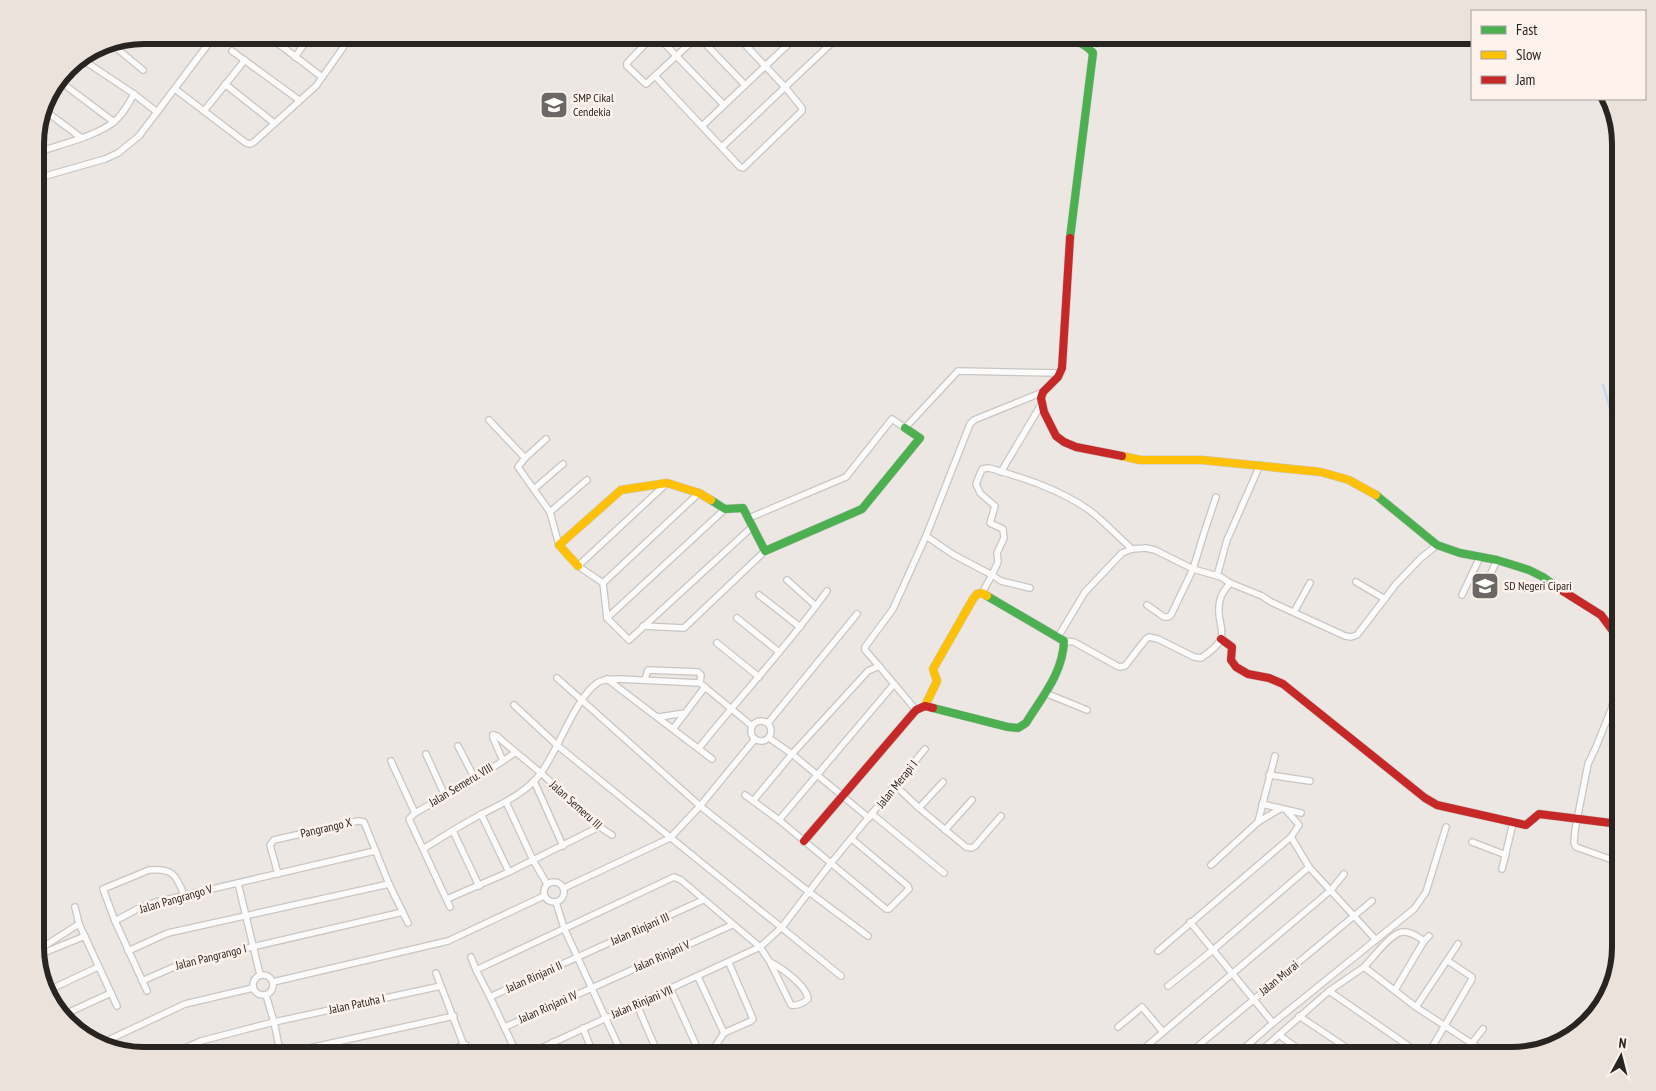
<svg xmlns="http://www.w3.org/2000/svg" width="1656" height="1091" font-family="'PT Sans Narrow',sans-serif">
  <rect width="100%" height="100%" fill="#ece7e2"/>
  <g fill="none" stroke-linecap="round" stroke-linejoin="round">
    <polyline stroke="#c4d7f0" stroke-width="2.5" points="1603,385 1610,408 1621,429"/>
    <defs>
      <g id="street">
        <polyline points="167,35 170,37"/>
        <polyline points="267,35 322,77"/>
        <polyline points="654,35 627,63 627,66 646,84 699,35"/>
        <polyline points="656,35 724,105"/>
        <polyline points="697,35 745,85"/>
        <polyline points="775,35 786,47"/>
        <polyline points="109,42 143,70"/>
        <polyline points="1090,48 1106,35"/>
        <polyline points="232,51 299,100"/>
        <polyline points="295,57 311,35"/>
        <polyline points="80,58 134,94 157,112"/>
        <polyline points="655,76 740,167 743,168 802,111 802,108 785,87 736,35"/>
        <polyline points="58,80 114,122"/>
        <polyline points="225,84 274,123"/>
        <polyline points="175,89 246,143 250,144 254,142 316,86 352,35"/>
        <polyline points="43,109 80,137"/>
        <polyline points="204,111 245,60"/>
        <polyline points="702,126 798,35"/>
        <polyline points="722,147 840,35"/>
        <path d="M35 153C58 145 99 136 116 120 124 113 129 103 134 94"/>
        <polyline points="35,179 105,159 118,153 139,136 215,35"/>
        <polyline points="489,420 525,458 546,439"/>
        <polyline points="525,458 518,467 550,512 559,545"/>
        <polyline points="1001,472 1042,403"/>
        <polyline points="534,489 563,464"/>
        <polyline points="725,509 607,618 629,640 752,527"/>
        <polyline points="550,512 587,480"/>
        <polyline points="749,518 846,477 892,419 905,428 958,371 1060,373"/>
        <path d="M926 536 954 555 992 575 998 562 997 553 1004 538 1003 529 990 523 995 506 980 493 976 484 982 469 989 468C1024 478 1059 489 1089 510 1104 521 1117 536 1132 549"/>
        <polyline points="1217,576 1227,540 1260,465"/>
        <polyline points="787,580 816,606"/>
        <polyline points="1356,582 1385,599"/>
        <polyline points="603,583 578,566 667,483"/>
        <polyline points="982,593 992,575 1001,581 1030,588"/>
        <polyline points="1482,593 1497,560"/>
        <polyline points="759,595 800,627"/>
        <polyline points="1462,595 1480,557"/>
        <polyline points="1147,605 1164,617 1168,617 1171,615 1193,569 1204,533 1216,497"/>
        <polyline points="1294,612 1310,583"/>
        <polyline points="607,618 603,583 699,493"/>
        <polyline points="737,618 779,652"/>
        <polyline points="643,626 684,628 765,551"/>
        <polyline points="1058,637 1085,592 1122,553 1132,549 1146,548 1155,550 1193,569 1221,577 1230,583 1262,596 1271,602 1345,636 1351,637 1357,635 1396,584 1421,558 1437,545"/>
        <path d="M1064 641 1074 642 1119 667 1125 666 1146 639 1149 637 1158 639 1194 657 1201 658C1238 634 1213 628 1220 600 1221 594 1226 588 1230 583"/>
        <polyline points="717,643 759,677"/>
        <polyline points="879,666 865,650 865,647 893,609 926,536 970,424 974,420 1043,392"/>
        <polyline points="557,678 700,806 809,892 868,936"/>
        <polyline points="607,679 712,759"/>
        <polyline points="645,679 648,670 698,672 701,675 700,683"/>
        <polyline points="1621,685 1596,747 1588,764 1575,830 1574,843 1576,847 1621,863"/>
        <polyline points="1045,693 1087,710"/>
        <polyline points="514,705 558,746 841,976"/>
        <polyline points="1612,705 1621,708"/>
        <polyline points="659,717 685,713"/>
        <circle cx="761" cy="731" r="10"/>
        <polyline points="768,723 857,614"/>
        <polyline points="673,729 705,687"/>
        <path d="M493 735 497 736C511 749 527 761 542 774 565 794 585 819 612 835"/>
        <polyline points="493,735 493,738 503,761"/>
        <polyline points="769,738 792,754 869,818"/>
        <polyline points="458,746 475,779"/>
        <path d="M699 748C741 695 788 646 827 591"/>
        <polyline points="426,754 445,796"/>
        <polyline points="391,761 415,813"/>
        <polyline points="1269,775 1310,781"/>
        <polyline points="534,781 563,846"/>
        <polyline points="895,785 919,808 966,847 972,848 975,846 1001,816"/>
        <polyline points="745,795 779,820 886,909 889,909 909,889 908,886 852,839"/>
        <polyline points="753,801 792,754 868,671 879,666 916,710"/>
        <polyline points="506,802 533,860 547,884"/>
        <polyline points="1262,804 1301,813"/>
        <polyline points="919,808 943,782"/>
        <polyline points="481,814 509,872"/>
        <polyline points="872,814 944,873"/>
        <polyline points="779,820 894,684"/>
        <polyline points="1258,822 1280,809"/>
        <polyline points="945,830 972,800"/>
        <polyline points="453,831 479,886"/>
        <polyline points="1291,837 1309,867 1376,940"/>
        <polyline points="1472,842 1506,855"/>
        <path d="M423 849C443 837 462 824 482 814 503 803 526 793 541 773 558 750 575 699 597 683 603 679 611 679 618 679L700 683 752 726"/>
        <polyline points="1211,865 1258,822 1275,756"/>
        <polyline points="1502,869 1513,823"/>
        <polyline points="278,874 270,845 274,840 358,821 364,822 389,884 408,923"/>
        <circle cx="554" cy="892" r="10"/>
        <polyline points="238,883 260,975"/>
        <polyline points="564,888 670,838 700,806 755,739"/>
        <polyline points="447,899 509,872 599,827"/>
        <polyline points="556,902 564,928 623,1056"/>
        <polyline points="75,907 79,924 117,1006"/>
        <polyline points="450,907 409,819 415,813 475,779 515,753"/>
        <polyline points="115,921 139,908 156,902 375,851"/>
        <polyline points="1190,922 1273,1023"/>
        <polyline points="128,951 168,933 389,884"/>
        <polyline points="1158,951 1291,837 1299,825 1286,810"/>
        <polyline points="35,952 79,924"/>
        <polyline points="36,956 85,936"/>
        <polyline points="471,957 476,970 490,997 518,1056"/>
        <path d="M1364 967C1373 958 1390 934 1402 932 1411 931 1418 937 1424 941"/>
        <path d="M476 970 674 877 681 880 760 947 770 962 791 1005C797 1006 804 1003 808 999 807 986 782 968 770 962"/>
        <polyline points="436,973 468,1056"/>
        <circle cx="263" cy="985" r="10"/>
        <polyline points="698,977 724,1033"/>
        <polyline points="142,981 183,963 403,912"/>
        <polyline points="273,982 448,941 544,896"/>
        <polyline points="1168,986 1213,950 1309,867"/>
        <polyline points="671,990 701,1056"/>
        <polyline points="1395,990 1424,941 1429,936"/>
        <polyline points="47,991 98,967"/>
        <path d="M147 991 115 921 103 889 149 870C172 868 176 874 184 895"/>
        <polyline points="1329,991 1423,1056"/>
        <polyline points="266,995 274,1022 281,1056"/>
        <polyline points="490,997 703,900"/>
        <polyline points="637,1005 659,1056"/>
        <polyline points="1416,1007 1458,944"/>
        <polyline points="63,1015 111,993"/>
        <polyline points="1299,1016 1359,1056"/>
        <polyline points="505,1027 732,925"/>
        <polyline points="1118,1027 1142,1007 1163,1032"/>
        <polyline points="583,1028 594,1056"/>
        <polyline points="1279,1035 1308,1056"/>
        <polyline points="553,1042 558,1056"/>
        <polyline points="102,1043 185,1004 253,988"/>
        <polyline points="1472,1043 1483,1029"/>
        <polyline points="141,1049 143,1056"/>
        <polyline points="166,1056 201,1041 274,1022 441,986"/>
        <polyline points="273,1056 454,1016"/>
        <polyline points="425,1056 466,1045"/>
        <polyline points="524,1056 760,947 782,927 831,863 925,749"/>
        <polyline points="709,1056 724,1033 751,1021 753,1019 729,963"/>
        <polyline points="1135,1056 1331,890 1344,874"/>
        <polyline points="1186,1056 1372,901"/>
        <polyline points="1235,1056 1273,1023 1414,909 1426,892 1446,827"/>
        <polyline points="1255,1056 1329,991 1364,967 1416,1007 1491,1056"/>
        <polyline points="1427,1056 1472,979 1472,977 1448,961"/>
      </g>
      <g id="fast">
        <path d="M1038 35C1056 38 1081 37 1093 53L1070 238"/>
        <polyline points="1376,495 1437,545 1460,553 1497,560 1529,570 1543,577 1558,588"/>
        <polyline points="711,500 725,509 743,508 765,551 862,509 920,438 905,428"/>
        <path d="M933 708 1008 727 1018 728 1026 723C1042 697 1063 673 1064 641L987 596"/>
      </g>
      <g id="slow">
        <polyline points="1122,456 1140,460 1202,460 1321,472 1349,480 1376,495"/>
        <polyline points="578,566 559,545 621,490 667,483 699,493 711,500"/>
        <polyline points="925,706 937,681 933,669 973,599 977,594 982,593 987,596"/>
      </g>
      <g id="jam">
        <polyline points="1070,238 1062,368 1058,377 1043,392 1041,398 1044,412 1056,436 1064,442 1076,447 1122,456"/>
        <polyline points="1558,588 1601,615 1613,631 1621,637"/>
        <polyline points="1221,639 1232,647 1231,660 1236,667 1248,674 1269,678 1283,684 1425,798 1437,805 1526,825 1539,814 1611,823 1621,822"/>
        <polyline points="804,841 916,710 925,706 933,708"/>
      </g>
    </defs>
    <use href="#street" stroke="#c9c5c2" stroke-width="8"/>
    <use href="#fast" stroke="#c9c5c2" stroke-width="9"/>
    <use href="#slow" stroke="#c9c5c2" stroke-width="9"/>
    <use href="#jam" stroke="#c9c5c2" stroke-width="9"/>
    <use href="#street" stroke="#fcfbfb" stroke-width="5.5"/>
    <use href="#fast" stroke="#4caf50" stroke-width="8"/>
    <use href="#slow" stroke="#ffc107" stroke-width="8"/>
    <use href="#jam" stroke="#c62828" stroke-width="8"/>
  </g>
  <defs>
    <symbol id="school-square" viewBox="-11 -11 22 22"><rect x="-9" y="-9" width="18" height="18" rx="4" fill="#6d6865" stroke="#fdf3ec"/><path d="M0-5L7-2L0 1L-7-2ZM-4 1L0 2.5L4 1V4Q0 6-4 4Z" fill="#fff"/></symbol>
  </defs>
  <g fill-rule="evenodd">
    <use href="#school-square" x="538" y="89" width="32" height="32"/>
    <use href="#school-square" x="1469" y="570" width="32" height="32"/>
  </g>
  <g text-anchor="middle" stroke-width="5" stroke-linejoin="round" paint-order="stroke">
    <g font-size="12" fill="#282421" stroke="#fdf3ec" text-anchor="start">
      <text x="573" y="102">SMP Cikal<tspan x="573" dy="14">Cendekia</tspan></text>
      <text x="1504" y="590">SD Negeri Cipari</text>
    </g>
    <g font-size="12" fill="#282421" stroke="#fdf3ec">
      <text transform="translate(897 784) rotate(-51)" y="4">Jalan Merapi I</text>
      <text transform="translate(461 785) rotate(-31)" y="4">Jalan Semeru. VIII</text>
      <text transform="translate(576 805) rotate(42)" y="4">Jalan Semeru III</text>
      <text transform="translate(326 828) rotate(-13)" y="4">Pangrango X</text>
      <text transform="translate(176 899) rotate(-16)" y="4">Jalan Pangrango V</text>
      <text transform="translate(640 929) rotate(-24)" y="4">Jalan Rinjani III</text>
      <text transform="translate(662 956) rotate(-24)" y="4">Jalan Rinjani V</text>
      <text transform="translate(211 957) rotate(-14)" y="4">Jalan Pangrango I</text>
      <text transform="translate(534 977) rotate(-24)" y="4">Jalan Rinjani II</text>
      <text transform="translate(1279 978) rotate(-39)" y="4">Jalan Murai</text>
      <text transform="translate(642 1002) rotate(-23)" y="4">Jalan Rinjani VII</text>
      <text transform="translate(357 1004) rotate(-12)" y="4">Jalan Patuha I</text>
      <text transform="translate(548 1007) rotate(-24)" y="4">Jalan Rinjani IV</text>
    </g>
  </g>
  <path d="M0 0H1656V1091H0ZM144 44H1512A100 100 0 0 1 1612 144V947A100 100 0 0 1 1512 1047H144A100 100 0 0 1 44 947V144A100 100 0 0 1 144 44Z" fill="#ece2dc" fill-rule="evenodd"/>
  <path fill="none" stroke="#282421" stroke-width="6" d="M144 44H1512A100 100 0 0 1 1612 144V947A100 100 0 0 1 1512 1047H144A100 100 0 0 1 44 947V144A100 100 0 0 1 144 44Z"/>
  <rect x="1471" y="10" width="175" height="90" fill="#fdf3ec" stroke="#a8a09b"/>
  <rect x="1481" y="26" width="25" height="8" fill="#4caf50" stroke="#a8a09b"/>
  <text x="1516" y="35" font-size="15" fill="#282421">Fast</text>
  <rect x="1481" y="51" width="25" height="8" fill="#ffc107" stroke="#a8a09b"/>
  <text x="1516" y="60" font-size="15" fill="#282421">Slow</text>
  <rect x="1481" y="76" width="25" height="8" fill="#c62828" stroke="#a8a09b"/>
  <text x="1516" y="85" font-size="15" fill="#282421">Jam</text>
  <g transform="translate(1621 1056) rotate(7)" stroke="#fdf3ec" stroke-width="4" paint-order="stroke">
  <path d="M0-4L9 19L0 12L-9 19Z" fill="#282421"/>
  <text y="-8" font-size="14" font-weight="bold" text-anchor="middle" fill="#282421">N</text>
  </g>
</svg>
